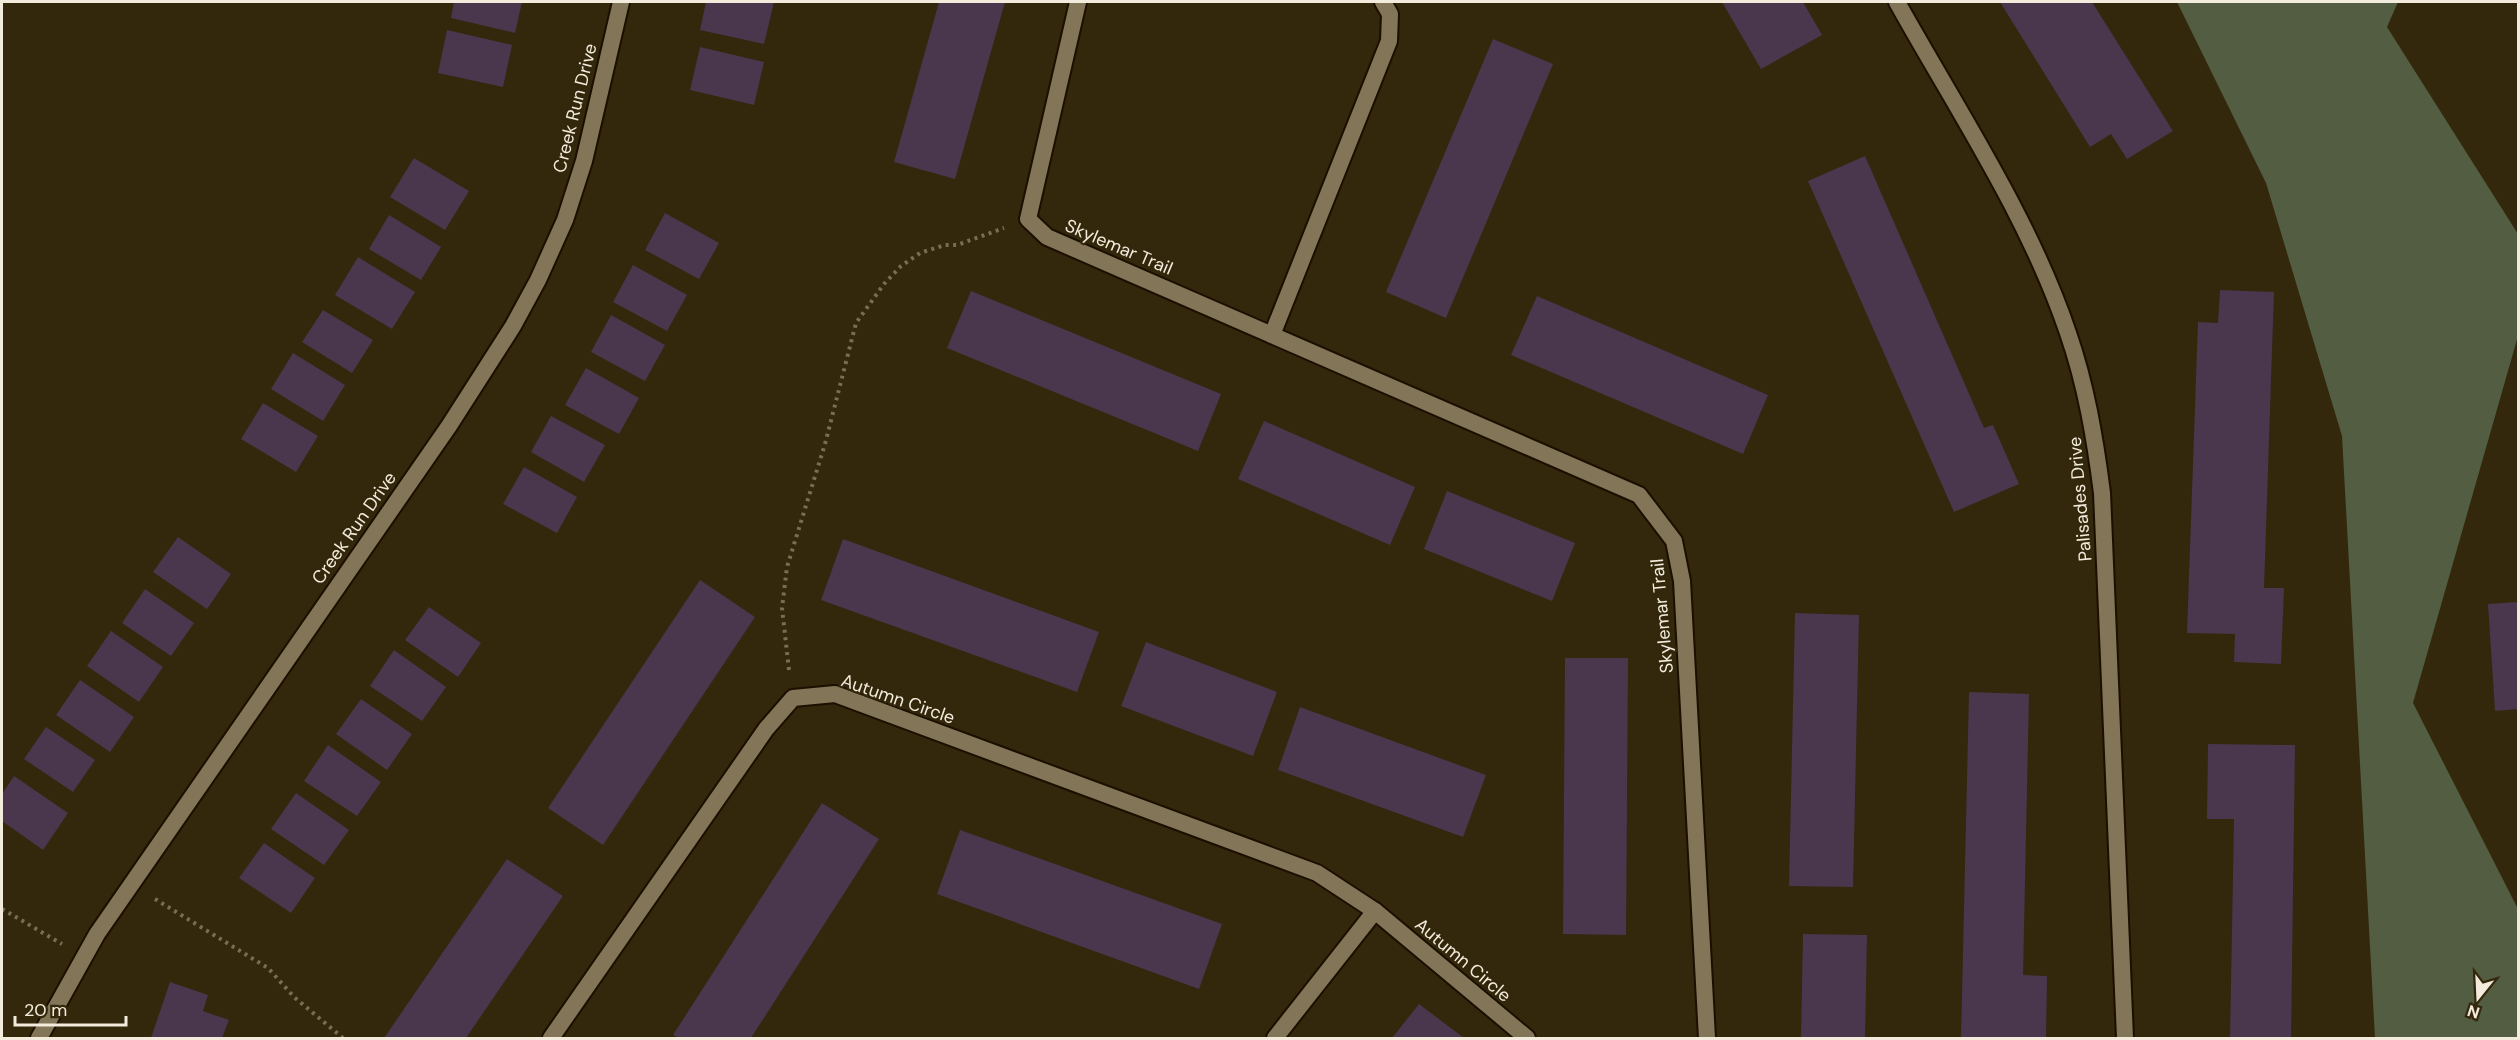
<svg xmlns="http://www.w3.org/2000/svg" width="2520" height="1040" font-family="'DM Sans',sans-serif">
  <rect width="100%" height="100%" fill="#33270c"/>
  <polygon fill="#525d41" points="2177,2 2398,2 2387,27 2518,234 2518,336 2413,703 2518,909 2518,1038 2375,1038 2342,436 2266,183"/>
  <g fill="#4a364d">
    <polygon points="454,2 522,2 515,33 451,18"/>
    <polygon points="706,2 774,2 764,44 700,30"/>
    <polygon points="939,2 1005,2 955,179 894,162"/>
    <polygon points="1722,2 1803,2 1822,35 1761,69"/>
    <polygon points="2000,2 2092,2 2173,131 2127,159 2111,134 2090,147"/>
    <polygon points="447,30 512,45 503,87 438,73"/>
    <polygon points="1493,39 1553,64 1446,318 1386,292"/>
    <polygon points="700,47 764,62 754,105 690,90"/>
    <polygon points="1865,156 1984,428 1993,425 2019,484 1954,512 1808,181"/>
    <polygon points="414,158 469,191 445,230 390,197"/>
    <polygon points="665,213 719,243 699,279 645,250"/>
    <polygon points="389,215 441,247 421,280 369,249"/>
    <polygon points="358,257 415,292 392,329 335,295"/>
    <polygon points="633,265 687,295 667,331 613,302"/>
    <polygon points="2220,290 2274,292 2264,588 2284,588 2281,664 2234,662 2235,634 2187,633 2198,322 2218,323"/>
    <polygon points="971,291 1221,394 1198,451 947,348"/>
    <polygon points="1537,296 1768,395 1743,454 1511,355"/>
    <polygon points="323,310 373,340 352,373 302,342"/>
    <polygon points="611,315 665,345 645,381 591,352"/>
    <polygon points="293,353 345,385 323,421 271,389"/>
    <polygon points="586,368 639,398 619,434 565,405"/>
    <polygon points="263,403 318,436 296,472 241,439"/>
    <polygon points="551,416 605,445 584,482 531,452"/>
    <polygon points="1264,421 1415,487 1390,545 1238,479"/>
    <polygon points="524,467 577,497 557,533 503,504"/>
    <polygon points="1447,491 1575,543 1552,601 1424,549"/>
    <polygon points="178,537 231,574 207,609 153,572"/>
    <polygon points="843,539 1099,632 1077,692 821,600"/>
    <polygon points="700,580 755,617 603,845 548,808"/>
    <polygon points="145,589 194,623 171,656 122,623"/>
    <polygon points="2518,602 2518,709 2495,711 2488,604"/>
    <polygon points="429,607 481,643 458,677 405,640"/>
    <polygon points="1795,613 1859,615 1853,887 1789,886"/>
    <polygon points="111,631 163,667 139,702 87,666"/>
    <polygon points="1146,642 1277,692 1253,756 1121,706"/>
    <polygon points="394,650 446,687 422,721 370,686"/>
    <polygon points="1565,658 1628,658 1626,935 1563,934"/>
    <polygon points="80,680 134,717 110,752 56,715"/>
    <polygon points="1969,692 2029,694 2023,975 2047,976 2046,1038 1961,1038"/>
    <polygon points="361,699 412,734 387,770 336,734"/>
    <polygon points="1300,707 1486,775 1463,837 1278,770"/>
    <polygon points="46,727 95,760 73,792 24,759"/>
    <polygon points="2208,744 2295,745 2291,1038 2230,1038 2234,819 2207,819"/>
    <polygon points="328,745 381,782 357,816 304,781"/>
    <polygon points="14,776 68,813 43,850 2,821 2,794"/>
    <polygon points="296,793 349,830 324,865 271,829"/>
    <polygon points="822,803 879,839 751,1038 679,1038 673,1035"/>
    <polygon points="960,830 1222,924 1199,989 937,894"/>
    <polygon points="264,843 315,878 291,913 239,878"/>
    <polygon points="507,859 563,896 466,1038 384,1038"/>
    <polygon points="1803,934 1867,935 1865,1038 1801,1038"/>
    <polygon points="170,982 208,995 203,1011 229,1020 222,1038 151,1038"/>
    <polygon points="1419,1004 1464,1038 1392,1038"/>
  </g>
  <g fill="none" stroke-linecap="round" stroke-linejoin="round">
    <defs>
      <g id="minor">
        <polyline points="1078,2 1028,219 1047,237 1639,495 1674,541 1682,581 1707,1038"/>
        <path d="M1897 2C1956 108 2029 217 2068 333 2086 385 2095 438 2102 493L2125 1038"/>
        <polyline points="1272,335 1389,41 1390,14 1383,2"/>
        <polyline points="39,1038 97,934 449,426 513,326 538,280 565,220 584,161 621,2"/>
        <polyline points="551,1038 766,729 793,698 835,694 1317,873 1375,911 1527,1038"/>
        <polyline points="1275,1038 1375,911"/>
      </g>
    </defs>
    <use href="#minor" stroke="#1b1000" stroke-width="20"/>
    <g stroke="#786d56" stroke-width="4" stroke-dasharray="3 4.5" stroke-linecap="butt">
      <polyline points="789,670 782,608 787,567 825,444 856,323 884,284 901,266 920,253 945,245 957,245 1004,228"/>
      <polyline points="155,899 268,968 294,997 343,1038"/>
      <polyline points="2,909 62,944"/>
    </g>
    <use href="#minor" stroke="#827558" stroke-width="16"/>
  </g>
  <g text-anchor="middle" stroke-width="4.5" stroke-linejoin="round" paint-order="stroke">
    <g font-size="18" fill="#f3ecdc" stroke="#33270c">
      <text transform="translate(575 108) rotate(-76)" y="6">Creek Run Drive</text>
      <text transform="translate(1119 247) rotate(23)" y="6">Skylemar Trail</text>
      <text transform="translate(2080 499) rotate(-95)" y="6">Palisades Drive</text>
      <text transform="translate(354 528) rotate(-55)" y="6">Creek Run Drive</text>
      <text transform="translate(1662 616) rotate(-95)" y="6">Skylemar Trail</text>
      <text transform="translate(898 699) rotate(19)" y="6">Autumn Circle</text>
      <text transform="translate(1463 960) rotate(40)" y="6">Autumn Circle</text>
    </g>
  </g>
  <rect width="2520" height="1040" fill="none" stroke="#f3ecdc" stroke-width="6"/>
  <g transform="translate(2478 998) rotate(198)" stroke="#33270c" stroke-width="4.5" paint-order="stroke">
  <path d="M0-4.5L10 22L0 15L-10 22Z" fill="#f3ecdc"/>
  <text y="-9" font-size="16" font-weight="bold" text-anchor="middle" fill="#f3ecdc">N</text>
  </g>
  <path d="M15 1016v9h111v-9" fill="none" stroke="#f3ecdc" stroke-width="3"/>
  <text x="24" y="1016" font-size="18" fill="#f3ecdc" stroke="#33270c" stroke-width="4.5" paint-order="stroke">20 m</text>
</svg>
